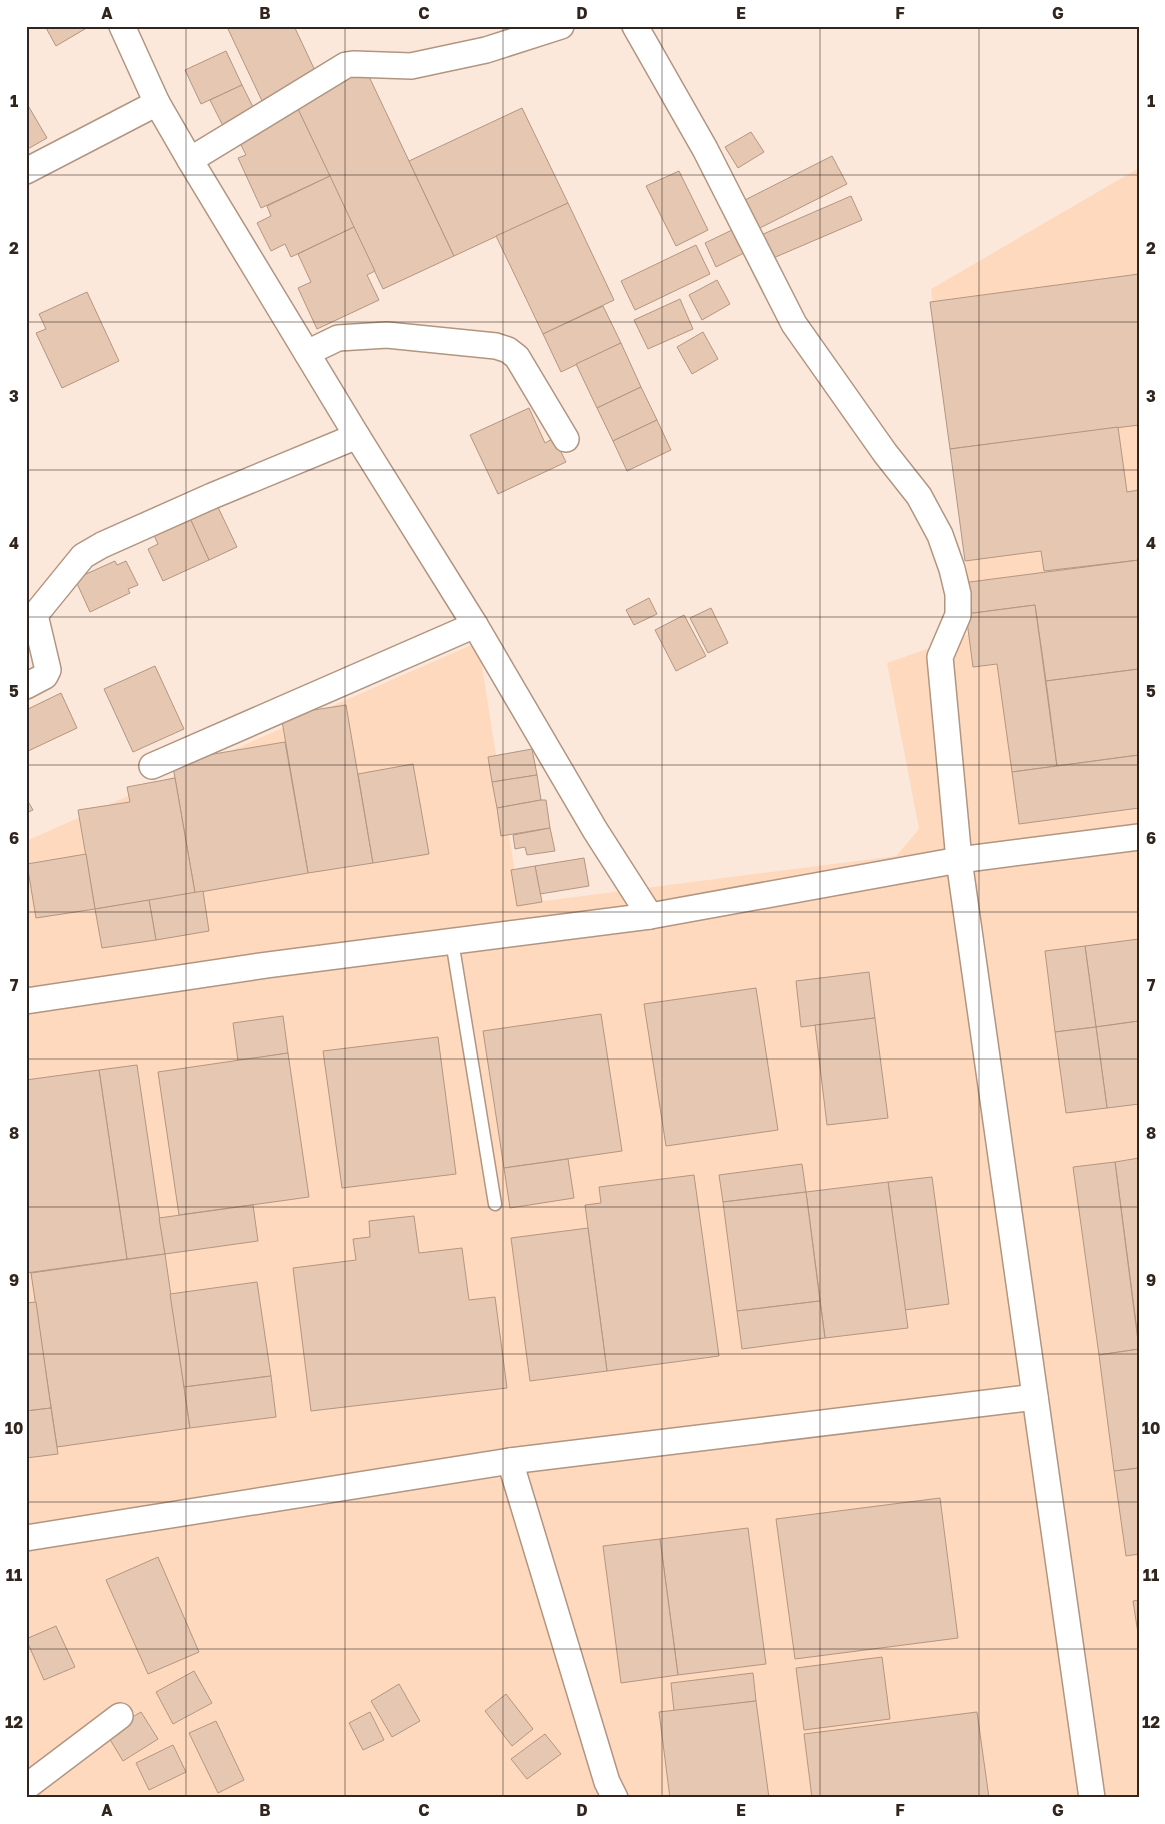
<svg xmlns="http://www.w3.org/2000/svg" width="1165" height="1824" font-family="'Golos Text',sans-serif">
  <rect width="100%" height="100%" fill="#fce8db"/>
  <polygon fill="#ffd9be" points="1139,168 1139,1798 26,1798 26,841 478,642 520,904 896,856 919,829 887,663 975,632 931,289"/>
  <g fill="#e6c7b1" stroke="#b39681">
    <polygon points="45,26 90,26 56,46"/>
    <polygon points="234,26 294,26 318,77 263,103 228,29"/>
    <polygon points="226,51 242,85 201,104 185,70"/>
    <polygon points="364,66 454,256 383,289 293,99"/>
    <polygon points="242,85 255,111 223,126 210,100"/>
    <polygon points="26,102 47,138 26,150"/>
    <polygon points="522,108 568,203 454,256 409,161"/>
    <polygon points="298,109 330,176 261,208 238,158 246,155 237,137"/>
    <polygon points="751,132 764,152 738,168 725,147"/>
    <polygon points="832,156 847,184 754,231 739,203"/>
    <polygon points="679,171 708,230 676,246 646,186"/>
    <polygon points="330,176 354,227 291,257 285,244 271,251 257,223 271,216 267,206"/>
    <polygon points="851,196 862,220 771,259 761,235"/>
    <polygon points="568,203 614,300 543,334 496,236"/>
    <polygon points="354,227 375,271 367,275 379,300 317,329 298,288 311,282 298,254"/>
    <polygon points="734,229 746,252 716,267 705,243"/>
    <polygon points="696,245 710,274 635,310 621,281"/>
    <polygon points="1139,274 1139,425 950,449 930,302"/>
    <polygon points="717,280 730,304 702,320 689,295"/>
    <polygon points="87,292 119,361 62,388 36,333 46,329 39,314"/>
    <polygon points="680,299 693,329 648,349 634,320"/>
    <polygon points="603,306 621,343 561,372 543,334"/>
    <polygon points="703,332 718,359 692,374 677,347"/>
    <polygon points="621,343 641,387 597,408 576,364"/>
    <polygon points="641,387 657,420 613,441 597,408"/>
    <polygon points="529,408 545,443 554,438 566,462 498,494 470,435"/>
    <polygon points="657,420 671,450 627,471 613,441"/>
    <polygon points="1118,427 1127,492 1139,490 1139,560 1044,571 1041,551 965,561 950,449"/>
    <polygon points="215,501 237,547 209,560 188,514"/>
    <polygon points="188,514 209,560 163,581 148,549 158,544 152,531"/>
    <polygon points="1139,560 1139,669 1046,681 1035,605 966,614 962,583"/>
    <polygon points="115,561 117,565 126,561 138,585 128,589 130,593 90,612 75,579"/>
    <polygon points="649,598 657,614 634,625 626,610"/>
    <polygon points="1035,605 1057,766 1012,772 997,664 973,667 966,614"/>
    <polygon points="711,608 728,643 708,653 690,618"/>
    <polygon points="684,615 706,656 676,671 655,630"/>
    <polygon points="155,666 184,729 133,752 104,689"/>
    <polygon points="1139,669 1139,755 1057,766 1046,681"/>
    <polygon points="61,693 77,728 26,752 26,710"/>
    <polygon points="346,705 373,863 308,873 281,715"/>
    <polygon points="285,742 308,873 195,893 172,761"/>
    <polygon points="532,749 537,775 492,782 488,757"/>
    <polygon points="1139,755 1139,808 1019,824 1012,772"/>
    <polygon points="413,764 429,854 373,863 358,774"/>
    <polygon points="537,775 541,800 497,808 492,782"/>
    <polygon points="175,778 195,893 95,909 78,810 130,802 127,787"/>
    <polygon points="26,798 33,810 26,813"/>
    <polygon points="541,800 546,800 550,828 501,836 497,808"/>
    <polygon points="550,828 555,851 527,855 525,847 515,849 513,835"/>
    <polygon points="86,854 95,909 36,918 27,864"/>
    <polygon points="584,858 589,886 540,894 535,866"/>
    <polygon points="535,866 542,902 517,906 511,870"/>
    <polygon points="203,891 209,931 156,940 149,900"/>
    <polygon points="149,900 156,940 102,948 95,909"/>
    <polygon points="1139,939 1139,1021 1096,1027 1085,946"/>
    <polygon points="1085,946 1096,1027 1055,1032 1045,951"/>
    <polygon points="869,972 875,1018 801,1027 796,981"/>
    <polygon points="756,988 778,1130 666,1146 644,1004"/>
    <polygon points="601,1014 622,1151 504,1168 483,1031"/>
    <polygon points="283,1016 288,1053 238,1061 233,1023"/>
    <polygon points="875,1018 888,1118 827,1125 815,1025"/>
    <polygon points="1139,1021 1139,1104 1107,1108 1096,1027"/>
    <polygon points="1096,1027 1107,1108 1066,1113 1055,1032"/>
    <polygon points="438,1037 456,1174 342,1188 323,1051"/>
    <polygon points="288,1053 309,1197 179,1215 158,1072"/>
    <polygon points="137,1065 165,1254 127,1259 99,1070"/>
    <polygon points="99,1070 127,1259 26,1273 26,1080"/>
    <polygon points="1139,1158 1139,1346 1115,1162"/>
    <polygon points="568,1159 574,1198 510,1208 504,1168"/>
    <polygon points="1115,1162 1139,1349 1099,1355 1073,1167"/>
    <polygon points="802,1164 806,1192 723,1202 719,1175"/>
    <polygon points="694,1175 719,1356 607,1371 585,1205 601,1203 599,1187"/>
    <polygon points="932,1177 949,1304 905,1310 888,1182"/>
    <polygon points="888,1182 908,1328 825,1338 806,1192"/>
    <polygon points="806,1192 820,1301 737,1311 723,1202"/>
    <polygon points="253,1205 258,1241 165,1254 159,1218"/>
    <polygon points="414,1216 419,1253 462,1248 469,1300 495,1297 507,1388 311,1411 293,1268 356,1260 353,1239 370,1237 369,1221"/>
    <polygon points="588,1228 607,1371 530,1381 511,1238"/>
    <polygon points="165,1254 190,1428 57,1447 31,1273"/>
    <polygon points="257,1282 271,1376 184,1387 170,1294"/>
    <polygon points="820,1301 825,1338 742,1349 737,1311"/>
    <polygon points="36,1302 51,1408 26,1411 26,1303"/>
    <polygon points="1139,1349 1139,1468 1114,1471 1099,1355"/>
    <polygon points="271,1376 276,1417 190,1428 184,1387"/>
    <polygon points="51,1408 58,1454 26,1458 26,1411"/>
    <polygon points="1139,1468 1139,1554 1126,1556 1114,1471"/>
    <polygon points="940,1498 958,1638 795,1659 776,1519"/>
    <polygon points="748,1528 766,1664 678,1675 660,1539"/>
    <polygon points="660,1539 678,1675 621,1683 603,1546"/>
    <polygon points="158,1557 199,1652 148,1674 106,1580"/>
    <polygon points="1139,1600 1139,1640 1133,1601"/>
    <polygon points="56,1626 75,1667 44,1680 26,1639"/>
    <polygon points="882,1657 890,1719 804,1730 796,1668"/>
    <polygon points="194,1671 212,1703 173,1724 156,1692"/>
    <polygon points="753,1673 756,1701 674,1711 671,1683"/>
    <polygon points="399,1684 420,1721 392,1737 371,1701"/>
    <polygon points="506,1694 533,1729 512,1746 485,1711"/>
    <polygon points="756,1701 769,1798 670,1798 659,1712"/>
    <polygon points="141,1712 158,1739 123,1761 106,1733"/>
    <polygon points="370,1712 384,1740 363,1750 349,1723"/>
    <polygon points="977,1712 989,1798 812,1798 804,1734"/>
    <polygon points="216,1721 244,1780 218,1793 189,1733"/>
    <polygon points="545,1734 561,1754 527,1779 511,1759"/>
    <polygon points="173,1745 186,1772 149,1790 136,1763"/>
  </g>
  <g fill="none" stroke-linecap="round" stroke-linejoin="round">
    <defs>
      <polyline id="lane" points="452,941 495,1204"/>
      <g id="street">
        <polyline points="122,26 157,103 190,160 357,436 475,625 595,830 650,916"/>
        <polyline points="635,26 705,149 794,324 885,453 919,496 940,535 952,569 958,594 958,615 940,657 959,860 1092,1798"/>
        <polyline points="190,160 346,65 353,64 411,66 486,50 561,26"/>
        <polyline points="26,171 157,103"/>
        <polyline points="307,353 338,338 387,335 496,346 508,350 517,357 566,439"/>
        <polyline points="26,686 45,676 48,670 35,615 83,556 102,545 212,496 357,436"/>
        <polyline points="152,766 475,625"/>
        <polyline points="26,1001 267,965 650,916 959,860 1139,837"/>
        <polyline points="510,1461 607,1782 615,1798"/>
        <polyline points="26,1538 510,1461 1035,1397"/>
        <polyline points="26,1787 120,1716"/>
      </g>
    </defs>
    <use href="#lane" stroke="#b29580" stroke-width="15"/>
    <use href="#street" stroke="#b29580" stroke-width="28"/>
    <use href="#lane" stroke="#fff" stroke-width="12"/>
    <use href="#street" stroke="#fff" stroke-width="25"/>
  </g>
  <path fill="none" stroke="#31251d" stroke-width="1" stroke-opacity="0.55" d="M186 26V1798M345 26V1798M503 26V1798M662 26V1798M820 26V1798M979 26V1798M26 175H1139M26 322H1139M26 470H1139M26 617H1139M26 765H1139M26 912H1139M26 1059H1139M26 1207H1139M26 1354H1139M26 1502H1139M26 1649H1139"/>
  <rect width="1165" height="1824" fill="none" stroke="#ffffff" stroke-width="55"/>
  <rect x="28" y="28" width="1110" height="1768" fill="none" stroke="#31251d" stroke-width="2"/>
  <g font-size="16" text-anchor="middle" font-weight="bold" fill="#31251d">
    <text x="107" y="19">A</text>
    <text x="265" y="19">B</text>
    <text x="424" y="19">C</text>
    <text x="582" y="19">D</text>
    <text x="741" y="19">E</text>
    <text x="900" y="19">F</text>
    <text x="1058" y="19">G</text>
    <text x="14" y="107">1</text>
    <text x="1151" y="107">1</text>
    <text x="14" y="254">2</text>
    <text x="1151" y="254">2</text>
    <text x="14" y="402">3</text>
    <text x="1151" y="402">3</text>
    <text x="14" y="549">4</text>
    <text x="1151" y="549">4</text>
    <text x="14" y="697">5</text>
    <text x="1151" y="697">5</text>
    <text x="14" y="844">6</text>
    <text x="1151" y="844">6</text>
    <text x="14" y="991">7</text>
    <text x="1151" y="991">7</text>
    <text x="14" y="1139">8</text>
    <text x="1151" y="1139">8</text>
    <text x="14" y="1286">9</text>
    <text x="1151" y="1286">9</text>
    <text x="14" y="1434">10</text>
    <text x="1151" y="1434">10</text>
    <text x="14" y="1581">11</text>
    <text x="1151" y="1581">11</text>
    <text x="14" y="1728">12</text>
    <text x="1151" y="1728">12</text>
    <text x="107" y="1816">A</text>
    <text x="265" y="1816">B</text>
    <text x="424" y="1816">C</text>
    <text x="582" y="1816">D</text>
    <text x="741" y="1816">E</text>
    <text x="900" y="1816">F</text>
    <text x="1058" y="1816">G</text>
  </g>
</svg>
